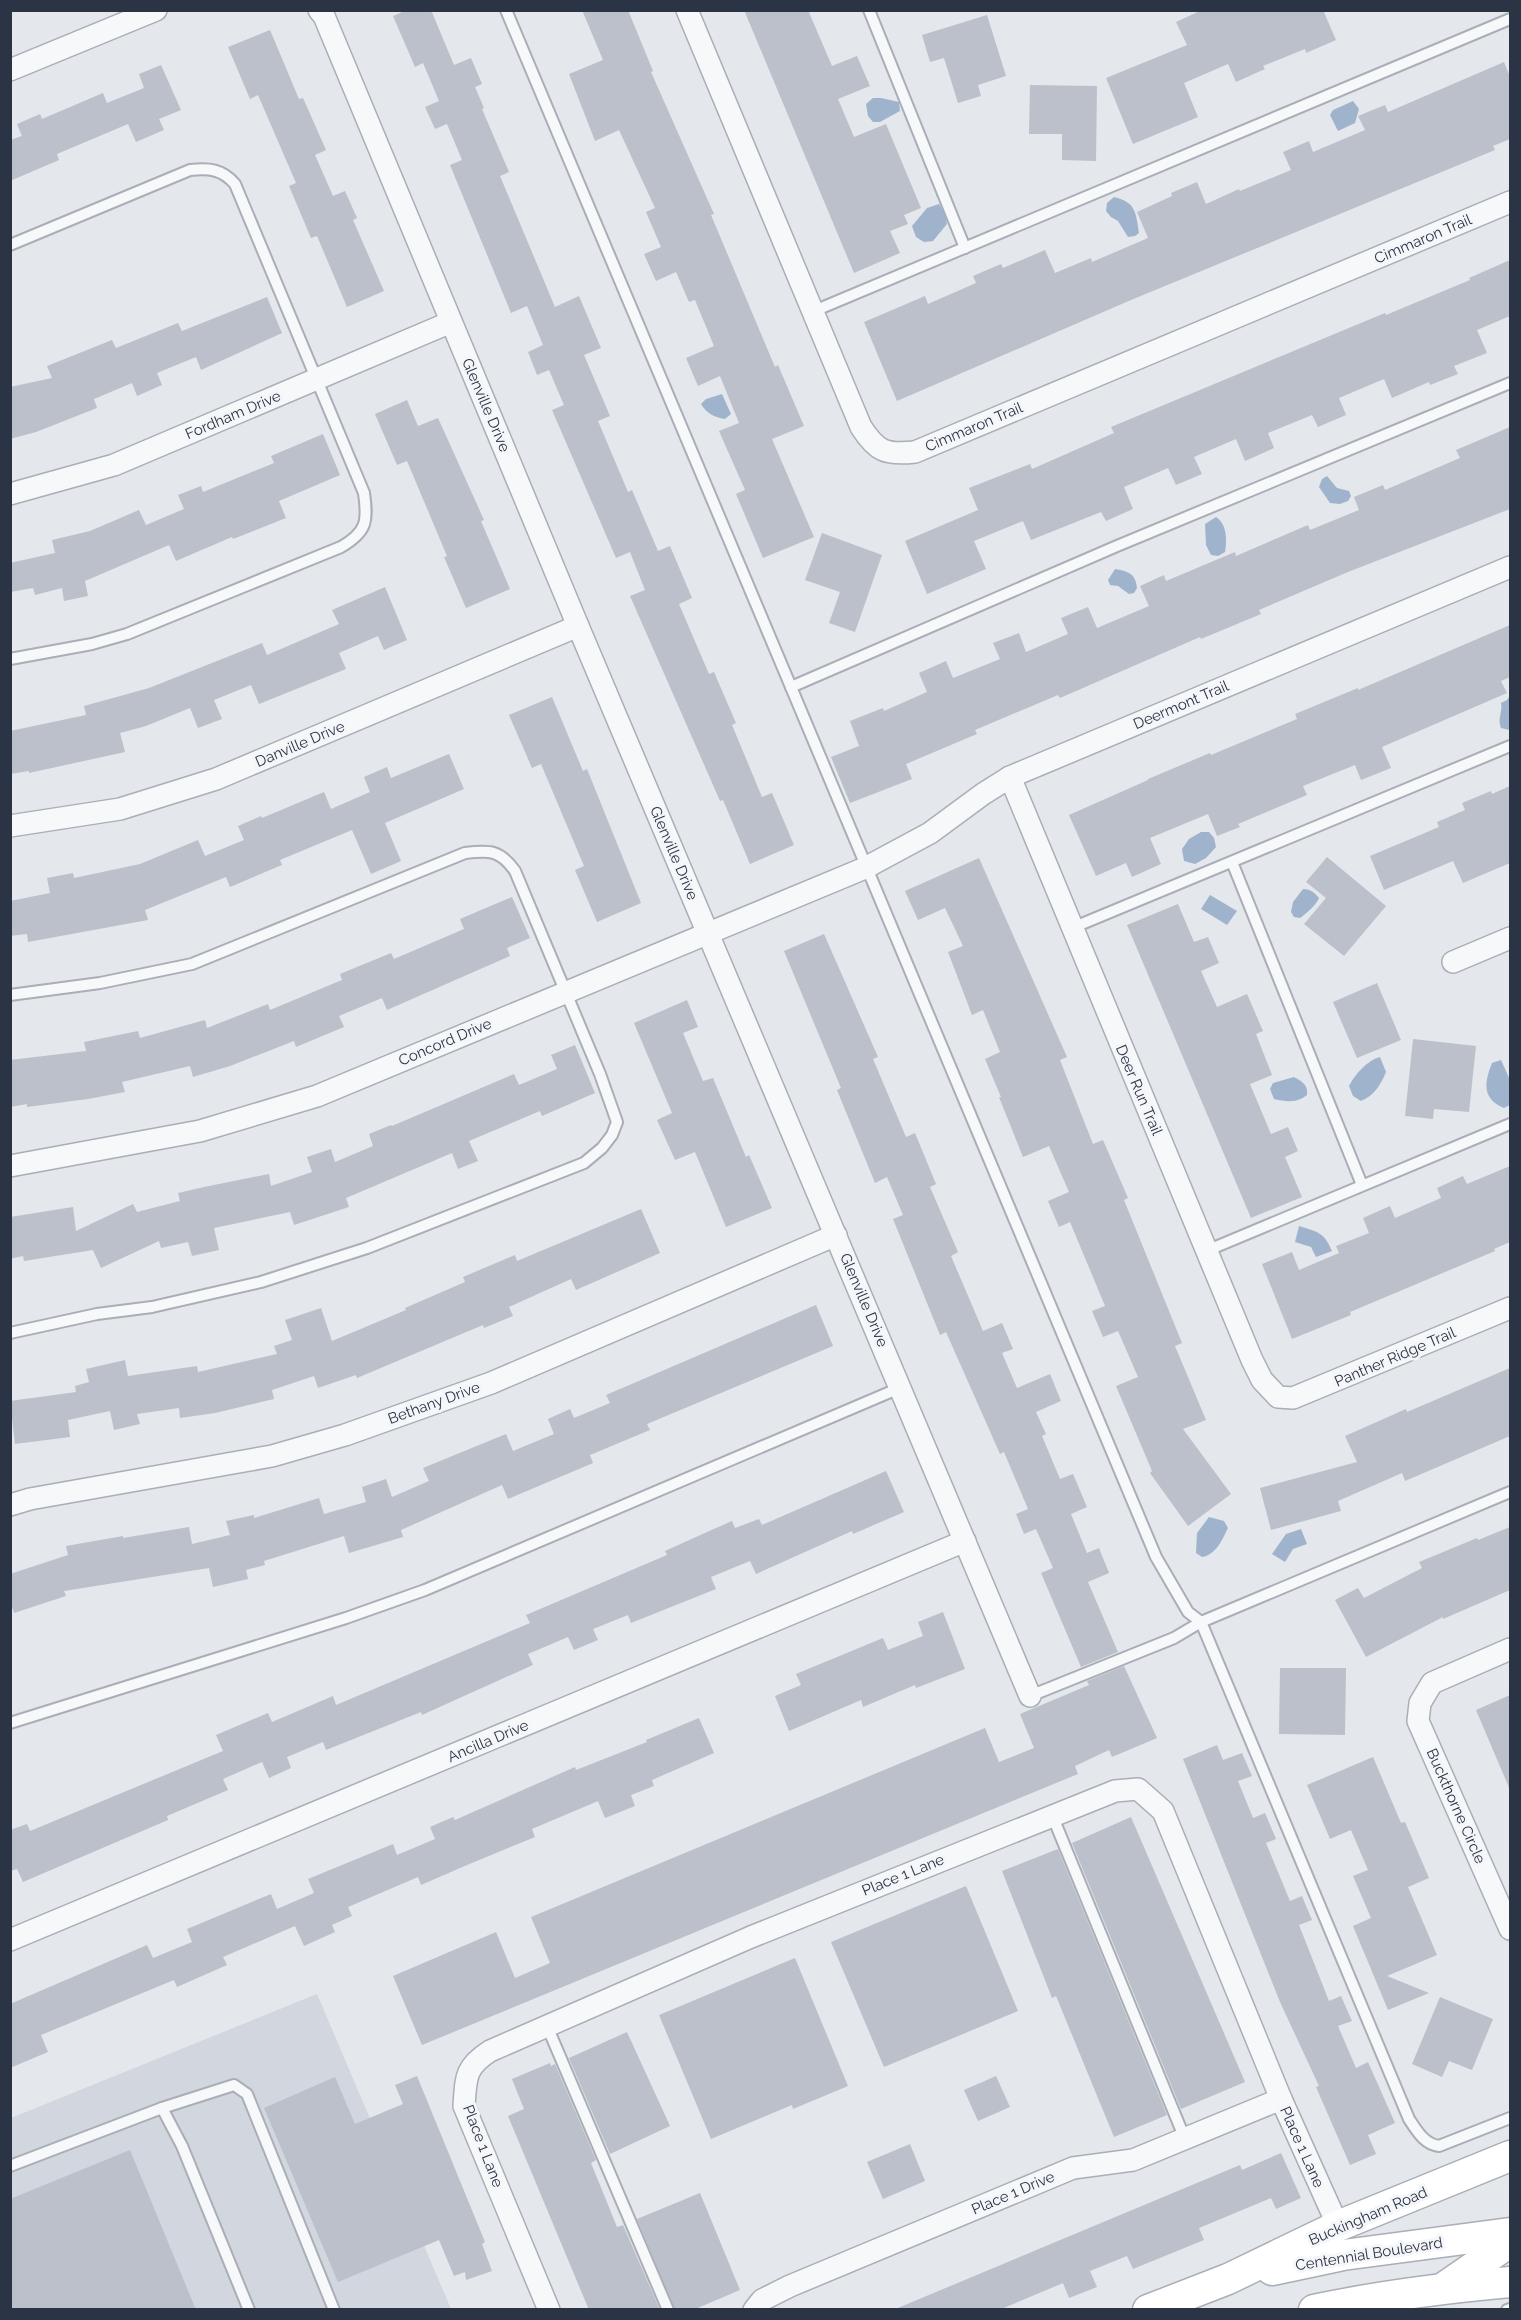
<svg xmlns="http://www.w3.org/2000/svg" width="1521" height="2320" font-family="Raleway,sans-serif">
  <rect width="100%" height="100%" fill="#e4e7ec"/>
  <polygon fill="#d2d6de" points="317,1994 451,2309 11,2310 11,2118"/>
  <g fill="#9fb4cc">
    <polygon points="873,98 881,98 899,102 900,111 880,122 873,122 868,116 866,104"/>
    <polygon points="1353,101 1359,109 1355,123 1338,131 1330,115 1333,110"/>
    <path d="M1114 197C1136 202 1136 213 1139 233L1135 236 1128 237 1118 221 1111 217 1106 211 1107 203Z"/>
    <polygon points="939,204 945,213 947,224 933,241 924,242 916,237 912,226 927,208"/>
    <path d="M722 394 731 414 725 419C714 417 707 414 701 404L706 399Z"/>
    <polygon points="1327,476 1337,488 1349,491 1351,496 1348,501 1340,504 1330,503 1319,487 1322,479"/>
    <path d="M1216 517C1227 524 1227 540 1225 552L1218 556 1211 555 1206 545 1205 524Z"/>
    <path d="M1115 569C1128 571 1136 574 1137 588L1134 593 1129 594 1118 586 1110 585 1108 580Z"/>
    <path d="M1510 695V728L1509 730 1501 728C1497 718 1503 712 1501 703L1507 700Z"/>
    <polygon points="1201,832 1209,832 1214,838 1216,847 1206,858 1195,864 1184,861 1182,849 1189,839"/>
    <path d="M1303 889C1310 889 1314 892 1319 898 1317 904 1306 914 1300 918L1294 917 1291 912 1293 902Z"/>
    <polygon points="1210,895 1237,911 1227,925 1201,909"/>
    <path d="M1380 1057 1386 1072C1381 1084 1374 1096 1361 1101L1353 1096 1349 1086C1355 1074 1368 1060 1380 1057Z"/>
    <path d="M1501 1060 1510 1080V1105L1504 1108C1482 1099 1484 1083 1492 1063Z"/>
    <path d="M1294 1077C1303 1082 1308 1085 1307 1095 1297 1103 1287 1102 1274 1099L1270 1089 1273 1083Z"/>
    <path d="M1299 1226C1318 1232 1324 1232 1332 1251L1316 1257 1311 1247 1295 1242Z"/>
    <path d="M1209 1517 1224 1521 1228 1528C1222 1540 1216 1555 1202 1557L1196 1553 1197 1533Z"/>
    <polygon points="1301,1529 1307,1544 1293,1549 1285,1562 1272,1554 1286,1534"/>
  </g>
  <g fill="#bbc0ca">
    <polygon points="407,10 431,10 454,65 471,58 482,84 475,87 484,108 482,109 509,172 500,176 555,307 579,296 601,348 584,355 610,416 598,421 628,492 632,490 658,551 670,546 692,598 679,604 709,674 714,672 736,723 732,725 762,797 772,793 794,845 750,864 723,800 720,801 630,596 645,590 630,552 616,558 552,410 564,405 549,370 537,375 528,352 543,345 527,306 511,313 450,165 462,160 447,124 435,129 425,107 439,101 423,63 415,67 393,16"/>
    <polygon points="582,10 628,10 653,71 651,72 714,214 711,215 775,367 778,365 804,426 772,439 814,537 763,558 736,494 745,490 719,431 739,423 720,376 698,386 686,358 714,346 695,300 689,302 676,272 656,281 644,254 661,247 646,212 655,208 619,130 595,141 569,74 603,60"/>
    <polygon points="744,10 808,10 832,66 857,56 870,86 838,99 854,137 886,124 921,208 904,215 908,224 890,231 900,253 854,273"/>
    <polygon points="1202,10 1323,10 1336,40 1306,53 1305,49 1263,66 1265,69 1236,82 1228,64 1184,83 1198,117 1133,144 1106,78 1187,45 1176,22"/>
    <polygon points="987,15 1006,76 978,85 981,96 958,103 944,58 930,62 922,35"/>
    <polygon points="270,30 299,99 303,98 326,150 315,155 333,196 345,191 357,218 353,220 384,291 347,307 317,236 311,238 289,186 296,183 258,95 250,99 228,47"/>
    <polygon points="1504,62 1510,77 1510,139 1493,146 1495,150 1131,300 897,401 864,322 925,296 928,304 976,283 973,276 1001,264 1003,268 1045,250 1055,273 1091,258 1092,262 1148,238 1137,212 1172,196 1171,193 1197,182 1206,204 1239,189 1240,191 1291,170 1283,152 1309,141 1313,152 1365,130 1358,116 1385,105 1388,112"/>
    <polygon points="161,65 181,110 159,119 164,130 136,142 128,124 57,154 59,160 10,181 10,140 22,136 17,124 40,114 42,119 103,93 107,103 144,88 139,74"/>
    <polygon points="1030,85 1097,86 1096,161 1062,160 1062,134 1029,134"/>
    <polygon points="1510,260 1510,316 1477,330 1487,353 1454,366 1458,374 1430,385 1429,382 1392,398 1384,379 1339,398 1346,415 1318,427 1312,415 1268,433 1274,448 1245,461 1236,439 1194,457 1202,474 1176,485 1168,468 1124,487 1133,509 1106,521 1101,512 1031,540 1023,521 974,541 986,569 927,594 905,541 978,510 969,488 1030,464 1032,469 1114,433 1111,427 1385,313 1386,315 1470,280 1469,278"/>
    <polygon points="267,297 282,333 201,370 196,357 157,373 162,385 137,396 132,383 94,399 97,408 36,432 10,439 10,387 52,378 47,366 112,340 116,348 178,323 182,331"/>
    <polygon points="407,400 418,426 438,418 484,520 481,521 510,589 466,608 444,557 447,556 407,461 397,465 375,414"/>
    <polygon points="1510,427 1510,509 1348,572 1259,610 1261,614 1201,639 1200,637 1060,698 1058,695 975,730 977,734 906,764 912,779 850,803 831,757 859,746 850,721 883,708 884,711 927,692 919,673 946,661 953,678 1000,659 993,643 1019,633 1026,652 1068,634 1061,618 1088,607 1097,628 1149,606 1140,586 1164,575 1166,581 1235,552 1236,556 1308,525 1310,530 1359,510 1354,497 1383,485 1385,490 1460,458 1456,450"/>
    <polygon points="323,434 340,475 279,501 286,518 233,539 232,537 176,561 169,545 85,581 88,596 64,601 62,588 35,595 33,588 10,592 10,563 55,553 52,540 90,531 139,510 146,525 184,509 178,495 201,486 203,492 274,463 271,456"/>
    <polygon points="822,533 882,555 855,632 829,623 840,592 805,580"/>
    <polygon points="385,587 407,640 384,650 378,636 339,653 346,669 259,704 251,685 214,700 222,719 198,728 190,708 146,726 120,733 125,752 29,773 29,771 10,774 10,731 86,715 84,706 149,688 262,643 267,655 339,624 332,610"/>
    <polygon points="1510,625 1510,677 1501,681 1507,693 1382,747 1391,768 1361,780 1355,765 1303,786 1307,795 1238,824 1240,827 1217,836 1208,814 1150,838 1161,864 1132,877 1126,863 1096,876 1069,815 1148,780 1148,779 1210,753 1211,755 1297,719 1295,714 1358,688 1358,690"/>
    <polygon points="552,697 583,771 587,769 641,903 597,922 575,870 584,866 541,764 532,768 509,715"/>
    <polygon points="449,754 464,789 385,823 401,861 371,874 352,830 280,860 282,865 230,887 226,877 145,910 148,920 28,942 27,934 10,936 10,901 50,893 47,878 73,873 74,878 140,864 198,840 205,856 244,840 238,826 261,816 262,818 324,792 331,809 370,792 364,777 387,767 391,778"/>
    <polygon points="1510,786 1510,863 1463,883 1453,861 1384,890 1370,856 1439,827 1437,822 1465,810 1462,803 1491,791 1492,794"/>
    <polygon points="1327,857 1386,906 1344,956 1304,924 1326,898 1306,882"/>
    <polygon points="979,858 1067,1057 1060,1060 1093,1144 1103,1140 1128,1198 1124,1200 1182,1343 1175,1346 1206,1420 1183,1429 1231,1494 1188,1526 1150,1473 1152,1471 1116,1386 1138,1377 1118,1331 1103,1337 1092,1311 1105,1306 1070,1222 1059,1227 1048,1201 1069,1192 1049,1146 1023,1157 999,1097 1001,1097 985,1059 1000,1052 983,1010 972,1015 948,952 963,946 945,908 918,920 905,891"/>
    <polygon points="512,897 530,938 507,948 510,956 387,1010 382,998 339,1016 344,1027 296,1047 294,1041 230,1066 193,1077 190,1066 122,1082 125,1092 88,1099 27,1107 27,1104 10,1107 10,1060 86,1051 84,1042 138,1031 140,1038 205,1020 207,1028 268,1004 270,1010 342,980 340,974 391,953 394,959 464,929 460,919"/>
    <polygon points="1178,904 1194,942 1208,937 1219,963 1201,971 1217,1007 1247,994 1263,1031 1256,1034 1272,1075 1250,1084 1271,1134 1288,1127 1298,1151 1285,1157 1302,1197 1251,1218 1127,925"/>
    <polygon points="824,934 878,1057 873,1059 906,1137 915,1133 936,1184 930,1187 958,1252 951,1256 983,1331 1002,1323 1013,1349 1002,1353 1017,1388 1050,1374 1061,1401 1036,1412 1046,1434 1042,1436 1060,1479 1073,1474 1087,1507 1071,1514 1087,1553 1099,1548 1109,1573 1088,1582 1118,1652 1081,1667 1041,1573 1053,1568 1036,1529 1024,1534 1016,1514 1028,1509 1004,1452 1000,1454 946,1332 940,1335 893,1219 903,1215 887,1177 875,1183 837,1090 841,1088 784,951"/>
    <polygon points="1377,983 1401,1040 1357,1058 1333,1002"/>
    <polygon points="687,1000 698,1027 683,1033 703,1081 713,1078 746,1157 749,1155 772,1208 726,1227 695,1152 675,1160 657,1120 672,1113 634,1023"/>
    <polygon points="1413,1039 1476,1046 1469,1112 1434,1109 1433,1119 1405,1116"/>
    <polygon points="575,1045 595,1093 542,1116 540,1111 469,1141 478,1161 458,1169 452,1153 346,1198 349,1207 294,1225 290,1212 214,1228 219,1250 192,1256 188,1242 161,1248 159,1241 101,1268 93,1250 24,1261 23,1256 10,1259 10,1217 73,1207 76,1231 133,1204 137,1212 180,1201 178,1193 204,1187 269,1174 271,1186 312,1172 307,1157 331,1149 335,1162 373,1146 369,1134 391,1125 392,1126 514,1074 519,1085 557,1069 551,1055"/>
    <polygon points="1510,1166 1510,1242 1494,1249 1495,1251 1350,1312 1351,1315 1292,1339 1262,1264 1292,1252 1299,1270 1339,1253 1336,1246 1369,1233 1363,1218 1390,1206 1395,1218 1441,1198 1437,1188 1463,1176 1467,1184"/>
    <polygon points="641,1209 660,1253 576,1290 571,1279 509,1307 513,1316 484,1328 483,1325 357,1378 356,1375 318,1388 314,1376 272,1390 274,1399 215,1413 180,1418 179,1408 137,1414 140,1424 114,1430 110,1411 68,1420 70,1437 15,1444 10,1401 76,1392 75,1386 89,1382 86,1369 125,1360 128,1376 197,1366 198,1372 277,1354 274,1346 292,1340 285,1320 321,1308 332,1341 406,1310 405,1308 465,1282 463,1277 515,1255 517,1261"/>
    <polygon points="816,1305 833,1346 647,1424 650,1430 590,1455 593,1463 508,1499 502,1485 401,1530 403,1537 349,1553 344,1536 264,1561 265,1565 246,1570 248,1579 213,1587 209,1568 64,1591 66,1596 14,1613 10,1600 10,1574 68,1555 66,1546 123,1536 123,1538 189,1527 192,1544 230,1535 226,1521 254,1515 254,1518 319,1498 324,1514 366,1502 362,1487 386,1479 392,1497 429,1481 423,1468 506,1434 513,1451 554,1434 548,1419 570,1409 574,1418 610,1403 606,1395"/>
    <polygon points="1510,1368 1510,1436 1405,1481 1402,1473 1338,1501 1341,1511 1271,1530 1260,1488 1357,1462 1345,1436 1406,1409 1407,1412"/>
    <polygon points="886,1471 904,1512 853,1534 852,1531 756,1574 750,1561 711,1577 716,1589 631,1623 628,1615 593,1629 598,1640 574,1650 568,1637 528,1654 533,1665 422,1715 421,1712 326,1750 323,1742 287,1757 291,1768 269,1778 262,1762 223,1779 228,1790 167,1816 168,1820 23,1882 17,1869 10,1871 10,1830 27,1824 30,1831 223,1751 216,1735 268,1713 272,1722 333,1696 336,1705 530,1623 526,1615 667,1555 665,1551 707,1532 732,1521 735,1528 759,1519 762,1525"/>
    <polygon points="1510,1527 1510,1590 1443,1619 1443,1617 1366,1657 1335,1600 1358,1588 1364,1598 1422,1568 1419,1562 1477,1538 1478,1540"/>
    <polygon points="943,1612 965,1669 916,1688 915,1685 863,1707 861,1700 789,1731 775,1696 801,1685 796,1674 883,1638 888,1650 923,1636 918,1622"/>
    <polygon points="1124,1666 1157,1738 1112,1757 1109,1750 1075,1766 1078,1774 422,2045 393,1976 496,1932 515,1978 550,1963 531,1917 985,1728 999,1762 1034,1748 1020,1714 1089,1685 1087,1681"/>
    <polygon points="1280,1668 1346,1668 1345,1735 1279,1734"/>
    <polygon points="1510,1695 1510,1790 1476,1710"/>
    <polygon points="699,1718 714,1753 652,1780 654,1786 631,1795 635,1806 605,1818 598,1801 532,1829 535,1837 467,1865 421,1885 418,1877 348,1907 352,1916 332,1925 335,1932 304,1946 295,1926 223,1957 227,1965 177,1987 174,1980 41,2035 48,2052 10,2068 10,2004 147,1945 153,1958 192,1942 187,1929 271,1894 277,1909 314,1893 308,1879 393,1844 397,1855 435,1839 430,1827 453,1817 455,1820 575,1767 576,1770 647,1742 646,1740"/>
    <polygon points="1217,1745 1223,1760 1242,1753 1252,1776 1238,1781 1253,1818 1265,1813 1276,1839 1266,1843 1290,1901 1302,1896 1312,1920 1299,1925 1329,2001 1341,1996 1352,2021 1338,2026 1356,2068 1368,2062 1395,2123 1368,2135 1376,2154 1350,2165 1316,2087 1319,2086 1280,2002 1183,1759"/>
    <polygon points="1373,1757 1401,1823 1405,1822 1429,1878 1408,1887 1437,1955 1387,1976 1429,1993 1388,2010 1353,1926 1371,1918 1353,1876 1368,1870 1351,1830 1330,1839 1307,1785"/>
    <polygon points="1131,1817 1245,2082 1181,2109 1072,1843"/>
    <polygon points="1058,1849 1167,2115 1114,2137 1056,1996 1052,1998 1002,1871"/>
    <polygon points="966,1886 1018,2011 884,2067 831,1942"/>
    <polygon points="795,1958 848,2086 793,2109 792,2105 711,2139 659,2015"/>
    <polygon points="1440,1997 1493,2019 1472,2070 1449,2061 1442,2077 1412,2064"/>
    <polygon points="627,2032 670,2126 610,2154 569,2058"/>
    <polygon points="550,2063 551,2066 555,2064 596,2160 591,2163 617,2227 623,2225 660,2310 589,2310 508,2116 524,2109 512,2079"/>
    <polygon points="417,2076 485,2242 482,2244 492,2271 466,2280 465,2272 454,2276 439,2240 338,2282 264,2108 335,2077 355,2124 403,2104 395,2085"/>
    <polygon points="996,2076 1010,2107 978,2121 964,2090"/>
    <polygon points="910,2144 925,2181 883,2199 867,2162"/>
    <polygon points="130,2150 196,2310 10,2310 10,2199"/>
    <polygon points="1281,2153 1301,2198 1276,2209 1271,2198 1199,2228 1204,2240 1133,2269 1127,2256 1090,2271 1097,2287 1069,2298 1063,2283 999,2310 893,2310 1240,2165 1242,2170"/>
    <polygon points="700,2193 740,2290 693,2310 675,2310 637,2219"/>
  </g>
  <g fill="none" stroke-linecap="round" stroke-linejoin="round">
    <defs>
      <g id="lane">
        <polyline points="506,10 791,687"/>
        <polyline points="869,10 965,248"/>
        <path d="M10 245 190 170C209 168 222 169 235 184L364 493C368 521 367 532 341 547L127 634 92 644 10 659"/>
        <polyline points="814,311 1510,19"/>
        <polyline points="1510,383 1117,546 791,687 1156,1557 1188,1612 1201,1622 1510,1492"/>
        <polyline points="1232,862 1362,1185"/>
        <polyline points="1072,928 1510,746"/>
        <path d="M10 995 100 983 192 964 465 853C490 850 500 850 515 871L600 1074 617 1122 612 1135 602 1148 584 1163 367 1248 261 1282 152 1307 97 1314 10 1333"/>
        <polyline points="1206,1251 1510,1124"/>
        <path d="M1030 1696 1174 1638 1201 1622 1409 2119C1417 2131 1424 2144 1439 2146L1510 2118"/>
        <polyline points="10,1723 346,1618 425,1590 902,1387"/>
        <polyline points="1052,1815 1185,2139"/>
        <polyline points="547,2026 668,2310"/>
        <polyline points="162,2108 234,2085 247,2094 334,2310"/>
        <polyline points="10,2166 162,2108 182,2146 249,2310"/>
        <polyline points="1507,2310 1510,2309"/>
      </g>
      <g id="street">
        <polyline points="319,10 324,16 578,626 1030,1696"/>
        <path d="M687 10 861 427C877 452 886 455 915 452L1510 202"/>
        <polyline points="10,70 156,10"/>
        <polyline points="10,494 114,465 451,322"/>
        <polyline points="1010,777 1252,1360 1262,1380 1278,1397 1293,1398 1510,1308"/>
        <polyline points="10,826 120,809 216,779 578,626"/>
        <polyline points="1453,962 1510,938"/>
        <polyline points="10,1166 200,1131 317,1096 865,868 930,833 983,794 1010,777 1510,567"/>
        <polyline points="10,1505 30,1499 272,1456 345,1435 491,1383 836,1235"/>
        <polyline points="1510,1929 1418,1721 1420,1703 1432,1683 1510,1649"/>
        <polyline points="10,1940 965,1541"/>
        <path d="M549 2310 464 2106C466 2077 465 2067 490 2051L751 1937 1115 1791 1138 1789 1163 1811 1281 2099 1338 2226"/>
        <polyline points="754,2310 762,2300 790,2286 1073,2168 1133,2160 1281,2099"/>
      </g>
      <g id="secondary">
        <polyline points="1272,2270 1343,2255 1510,2233"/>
        <polyline points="1446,2286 1510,2242"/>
        <polyline points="1148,2310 1228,2279 1338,2226 1510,2156"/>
        <path d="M1314 2310C1379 2296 1444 2288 1510 2282"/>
      </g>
    </defs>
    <use href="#lane" stroke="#a9aeb7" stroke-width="14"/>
    <use href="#street" stroke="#a9aeb7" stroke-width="24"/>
    <use href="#secondary" stroke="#a9aeb7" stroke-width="33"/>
    <use href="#lane" stroke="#f7f8fa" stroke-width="10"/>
    <use href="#street" stroke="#f7f8fa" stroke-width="21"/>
    <use href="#secondary" stroke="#fff" stroke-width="30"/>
  </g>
  <g text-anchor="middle" stroke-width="6" stroke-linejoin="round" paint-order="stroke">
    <g font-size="15" fill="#2b3445" stroke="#f4f6f9">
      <text transform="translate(1423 239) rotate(-23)" y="5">Cimmaron Trail</text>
      <text transform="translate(486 405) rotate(67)" y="5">Glenville Drive</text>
      <text transform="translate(233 415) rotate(-23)" y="5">Fordham Drive</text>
      <text transform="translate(974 427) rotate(-23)" y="5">Cimmaron Trail</text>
      <text transform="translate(1181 705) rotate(-23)" y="5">Deermont Trail</text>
      <text transform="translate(300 744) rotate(-23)" y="5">Danville Drive</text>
      <text transform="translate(674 853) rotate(67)" y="5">Glenville Drive</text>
      <text transform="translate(445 1042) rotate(-23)" y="5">Concord Drive</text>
      <text transform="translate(1139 1090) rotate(67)" y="5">Deer Run Trail</text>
      <text transform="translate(864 1300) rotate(67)" y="5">Glenville Drive</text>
      <text transform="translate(1395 1357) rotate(-23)" y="5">Panther Ridge Trail</text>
      <text transform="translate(434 1403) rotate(-20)" y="5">Bethany Drive</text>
      <text transform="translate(488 1741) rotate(-23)" y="5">Ancilla Drive</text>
      <text transform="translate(1456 1806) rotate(66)" y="5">Buckthorne Circle</text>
      <text transform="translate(903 1875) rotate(-22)" y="5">Place 1 Lane</text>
      <text transform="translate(483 2146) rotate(69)" y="5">Place 1 Lane</text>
      <text transform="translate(1302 2147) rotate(66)" y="5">Place 1 Lane</text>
      <text transform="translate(1013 2193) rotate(-23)" y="5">Place 1 Drive</text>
      <text transform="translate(1368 2216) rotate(-23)" y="5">Buckingham Road</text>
      <text transform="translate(1369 2254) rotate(-9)" y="5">Centennial Boulevard</text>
    </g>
  </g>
  <rect width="1521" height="2320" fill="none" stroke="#2b3445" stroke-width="24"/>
</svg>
